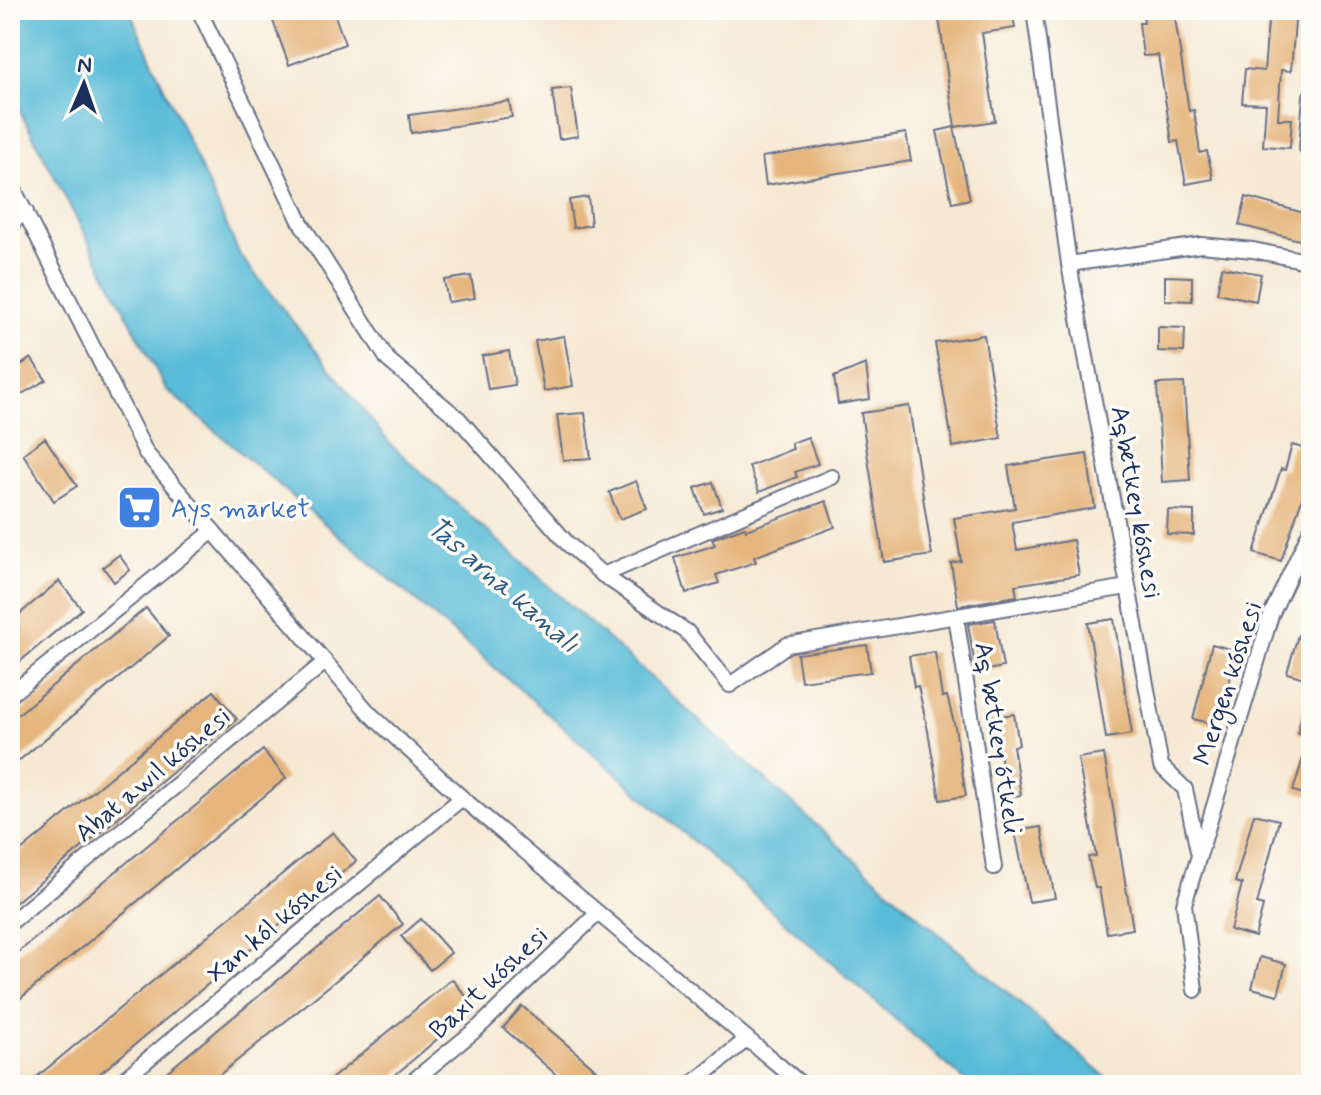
<svg xmlns="http://www.w3.org/2000/svg" width="1321" height="1095" font-family="Mynerve,sans-serif">
  <rect width="100%" height="100%" fill="#fdfcf7"/>
  <filter id="ink" filterUnits="userSpaceOnUse"><feTurbulence type="fractalNoise" baseFrequency=".0125" numOctaves="2"/><feDisplacementMap in="SourceGraphic" scale="16" xChannelSelector="R" yChannelSelector="G"/><feConvolveMatrix kernelMatrix="1 2 1 2 8 2 1 2 1" color-interpolation-filters="sRGB"/></filter>
  <filter id="wash" filterUnits="userSpaceOnUse"><feTurbulence type="fractalNoise" baseFrequency=".006" numOctaves="4" result="noise"/><feDisplacementMap in="SourceGraphic" scale="32" xChannelSelector="R" yChannelSelector="G"/><feGaussianBlur stdDeviation="1.8" result="paint"/><feColorMatrix in="noise" values="0 0 0 0 0 0 0 0 0 0 0 0 0 0 0 0 0 1.4 0 .05"/><feComposite in="paint" operator="in"/></filter>
  <g filter="url(#wash)">
    <rect width="100%" height="100%" fill="#f6e9d4"/>
    <polygon fill="#58bbd7" stroke="#3a759a" stroke-width="2" points="10,10 129,10 240,255 392,446 910,909 1115,1085 970,1085 522,691 166,389 10,92"/>
    <g id="blocks">
      <g fill="#e5b57d">
        <polygon points="269,10 333,10 345,44 289,65"/>
        <polygon points="951,10 1012,10 1015,28 982,33 995,121 955,127 938,12"/>
        <polygon points="1143,10 1169,10 1170,19 1175,18 1189,111 1194,110 1200,153 1207,151 1213,179 1186,184 1178,141 1172,142 1158,55 1143,56 1139,23 1144,23"/>
        <polygon points="1269,10 1296,10 1291,71 1281,70 1278,119 1292,119 1290,148 1263,146 1266,104 1242,103 1245,69 1264,71"/>
        <polygon points="571,88 578,136 559,139 552,90"/>
        <polygon points="509,101 512,117 411,133 409,115"/>
        <polygon points="954,127 970,199 952,203 937,131"/>
        <polygon points="906,133 911,161 766,185 762,157"/>
        <polygon points="588,197 591,225 573,228 569,200"/>
        <polygon points="1246,197 1311,215 1311,243 1239,225"/>
        <polygon points="1222,267 1261,274 1256,301 1217,293"/>
        <polygon points="471,276 475,298 448,302 444,280"/>
        <polygon points="1165,276 1192,277 1192,301 1165,300"/>
        <polygon points="1158,327 1185,328 1184,352 1158,351"/>
        <polygon points="984,335 1001,438 953,447 935,343"/>
        <polygon points="564,336 573,386 544,391 535,341"/>
        <polygon points="509,351 515,385 488,389 482,356"/>
        <polygon points="31,358 46,380 10,401 10,373"/>
        <polygon points="866,364 870,399 838,404 834,377"/>
        <polygon points="1184,383 1190,480 1162,482 1157,384"/>
        <polygon points="909,406 932,555 884,562 861,413"/>
        <polygon points="585,413 591,458 563,460 557,415"/>
        <polygon points="808,437 818,464 795,472 797,477 759,492 749,466 793,449 791,443"/>
        <polygon points="45,438 77,486 54,501 23,454"/>
        <polygon points="1292,445 1311,450 1311,472 1281,561 1254,553 1281,469 1285,470"/>
        <polygon points="1087,454 1095,508 1012,522 1017,550 1073,540 1079,575 1015,585 1017,596 958,606 951,563 961,561 954,518 1015,508 1008,466"/>
        <polygon points="636,481 647,509 620,519 609,492"/>
        <polygon points="713,482 722,508 704,514 695,488"/>
        <polygon points="826,501 835,527 754,557 756,562 716,575 719,583 686,593 675,558 715,545 712,539 725,534 745,527 746,530"/>
        <polygon points="1168,510 1194,511 1194,535 1167,534"/>
        <polygon points="119,555 130,570 114,582 103,567"/>
        <polygon points="59,581 82,609 17,664 10,655 10,622"/>
        <polygon points="146,608 169,636 10,768 10,721"/>
        <polygon points="1114,619 1132,734 1106,738 1088,623"/>
        <polygon points="995,620 1003,667 976,672 968,624"/>
        <polygon points="1298,635 1311,639 1311,680 1287,673"/>
        <polygon points="1212,644 1237,651 1219,725 1193,719"/>
        <polygon points="867,645 871,672 801,681 797,654"/>
        <polygon points="935,652 942,697 947,696 955,727 966,796 940,800 928,731 918,686 914,687 909,656"/>
        <polygon points="214,691 237,719 10,907 10,860"/>
        <polygon points="1307,696 1311,696 1311,737 1297,733"/>
        <polygon points="1014,714 1019,745 1013,746 1021,795 1008,797 999,748 993,750 988,718"/>
        <polygon points="1308,742 1311,742 1311,796 1293,791"/>
        <polygon points="263,750 286,778 10,1007 10,959"/>
        <polygon points="1104,754 1133,929 1107,933 1099,888 1095,888 1088,857 1096,856 1078,758"/>
        <polygon points="1254,814 1279,820 1257,904 1263,906 1255,937 1230,930 1242,884 1235,882"/>
        <polygon points="1041,827 1055,898 1029,902 1015,831"/>
        <polygon points="333,832 356,861 282,923 86,1085 27,1085"/>
        <polygon points="380,896 403,924 329,986 207,1085 151,1085"/>
        <polygon points="421,919 451,953 430,970 401,936"/>
        <polygon points="1260,957 1286,964 1278,995 1252,988"/>
        <polygon points="452,979 475,1007 401,1070 382,1085 324,1085"/>
        <polygon points="522,1006 592,1066 610,1085 568,1085 503,1028"/>
      </g>
    </g>
  </g>
  <g filter="url(#ink)">
    <use href="#blocks" fill-opacity="0" stroke="#687087" stroke-width="2"/>
    <g fill="none" stroke-linecap="round" stroke-linejoin="round">
      <defs>
        <g id="street">
          <polyline points="199,10 301,223 388,360 459,419 567,543 603,575 687,632 730,685 787,645 1127,587"/>
          <polyline points="1034,10 1069,264 1161,766 1185,789 1199,856 1184,904 1195,990"/>
          <polyline points="1307,148 1311,96"/>
          <polyline points="10,182 146,453 370,714 462,798 802,1085"/>
          <polyline points="10,224 26,212"/>
          <polyline points="1069,264 1201,245 1253,250 1311,262"/>
          <polyline points="603,575 832,477"/>
          <polyline points="956,616 994,867"/>
          <polyline points="10,695 213,531"/>
          <polyline points="1200,853 1271,615 1311,529"/>
          <polyline points="10,923 325,662"/>
          <polyline points="117,1085 462,798"/>
          <polyline points="408,1085 479,1027 598,913"/>
          <polyline points="691,1085 747,1039"/>
        </g>
      </defs>
      <use href="#street" stroke="#687087" stroke-width="18"/>
      <use href="#street" stroke="#fff" stroke-width="14"/>
    </g>
  </g>
  <defs>
    <symbol id="supermarket-square" viewBox="-11 -11 22 22"><rect x="-9" y="-9" width="18" height="18" rx="4" fill="#3f7fe0" stroke="#fdfcf7"/><path d="M-6-5.5h2.5l.6 2H6L4.5 2H-2.5L-4.4-4H-6ZM-1.5 3.2a1.3 1.3 0 1 0 .1 0ZM3 3.2a1.3 1.3 0 1 0 .1 0Z" fill="#fff"/></symbol>
  </defs>
  <g fill-rule="evenodd">
    <use href="#supermarket-square" x="114" y="482" width="51" height="51"/>
  </g>
  <g text-anchor="middle" stroke-width="7" stroke-linejoin="round" paint-order="stroke">
    <g font-size="26" fill="#1b2f5e" stroke="#fdfcf7">
      <text transform="translate(1137 502) rotate(80)" y="9">Aqbetkey kóshesi</text>
      <text transform="translate(1227 683) rotate(-72)" y="9">Mergen kóshesi</text>
      <text transform="translate(999 738) rotate(81)" y="9">Aq betkey ótkeli</text>
      <text transform="translate(152 774) rotate(-40)" y="9">Abat awıl kóshesi</text>
      <text transform="translate(274 923) rotate(-40)" y="9">Xan kól kóshesi</text>
      <text transform="translate(488 982) rotate(-43)" y="9">Baxıt kóshesi</text>
    </g>
    <g font-size="26" fill="#366cbe" stroke="#fdfcf7" text-anchor="start">
      <text x="171" y="517">Ays market</text>
    </g>
    <g font-size="28" font-style="italic" fill="#2d5982" stroke="#fdfcf7">
      <text transform="translate(504 584) rotate(41)" y="10">Tas arna kanalı</text>
    </g>
  </g>
  <rect width="1321" height="1095" fill="none" stroke="#fdfcf7" stroke-width="40"/>
  <g transform="translate(84 84) rotate(2)" stroke="#fdfcf7" stroke-width="6" paint-order="stroke">
  <path d="M0-6L14 30L0 20L-14 30Z" fill="#1b2f5e"/>
  <text y="-12" font-size="22" font-weight="bold" text-anchor="middle" fill="#1b2f5e">N</text>
  </g>
</svg>
